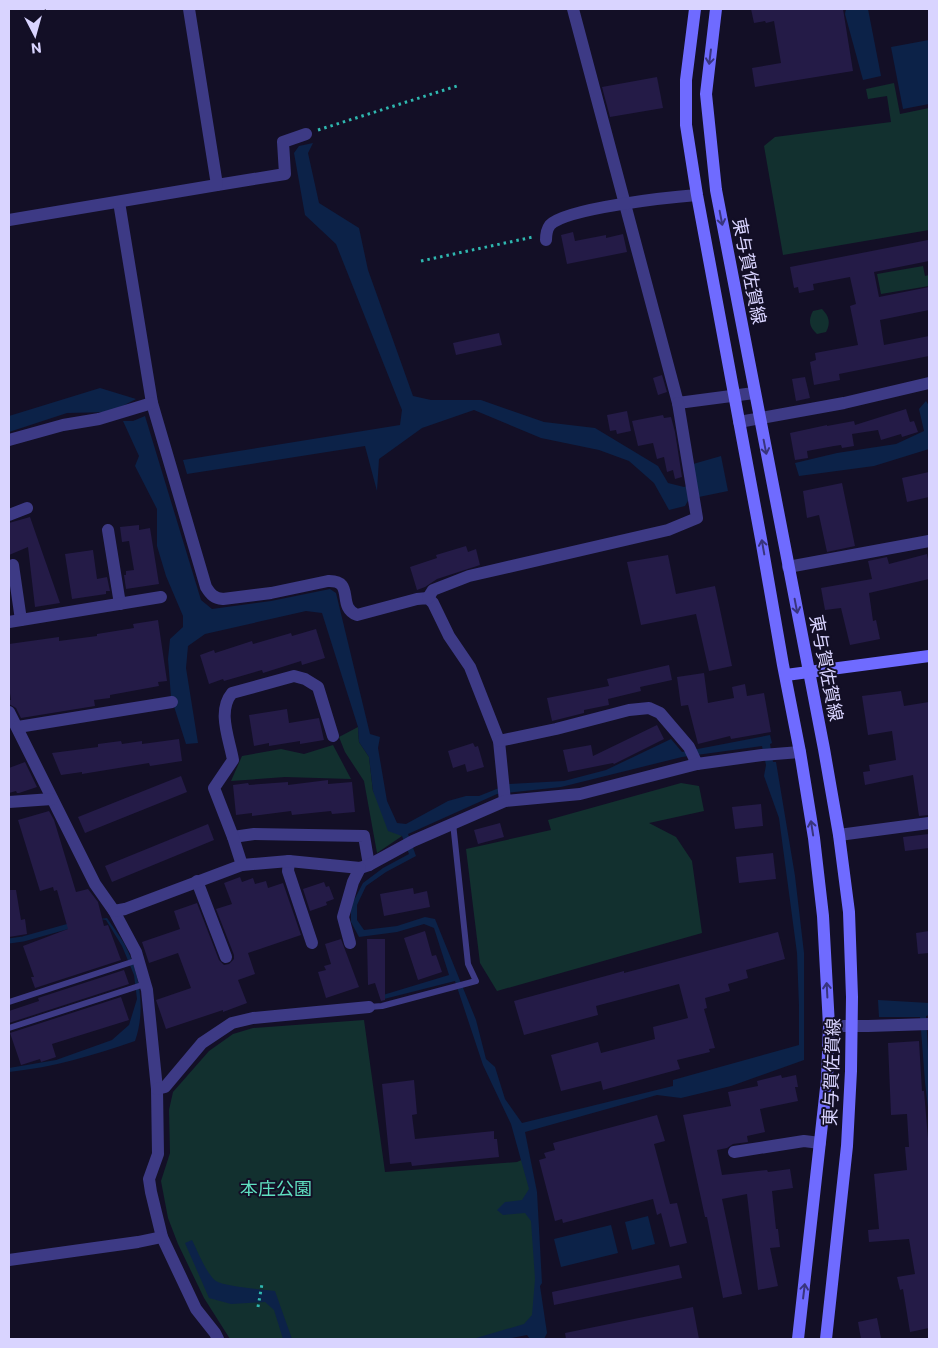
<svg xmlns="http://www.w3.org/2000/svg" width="938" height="1348" font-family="Commissioner,'Noto Sans JP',sans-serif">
  <rect width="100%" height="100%" fill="#130f26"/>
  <g fill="#12302f">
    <polygon points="894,83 900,114 929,108 929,230 783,255 764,146 775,137 891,122 887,96 868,99 866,89"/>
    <polygon points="923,266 925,276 929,275 929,286 881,294 877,274"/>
    <path d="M822 309C829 316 831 323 826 332L817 334C809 327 808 320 813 311Z"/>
    <polygon points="358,727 359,742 369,757 373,791 402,836 377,853 364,781 345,752 339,737"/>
    <polygon points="333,745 351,779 285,777 231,781 242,756 281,749 304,754"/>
    <polygon points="681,783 699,786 704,811 649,823 676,837 692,861 702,933 497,991 480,963 466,849 551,830 548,820"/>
    <polygon points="364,1020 385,1172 517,1162 526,1158 535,1207 539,1283 534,1329 491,1339 230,1339 204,1298 178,1244 168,1218 161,1181 170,1153 169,1110 173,1092 209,1051 233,1034 253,1028"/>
  </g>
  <g fill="#0c2248" fill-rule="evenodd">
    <polygon points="846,9 868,9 881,76 863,80 845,14"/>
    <polygon points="929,40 929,104 903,109 891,47"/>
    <polygon points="313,143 308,153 319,203 359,228 368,270 413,396 431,400 481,400 544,422 595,428 658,466 668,483 684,487 696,483 693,464 721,456 728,491 689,499 685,506 669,510 654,483 629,461 599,450 541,438 474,410 422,428 379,459 377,491 365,446 187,474 183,460 400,425 402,410 336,244 305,215 294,153 299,146"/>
    <polygon points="100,388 136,399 111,412 67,413 9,432 9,416"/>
    <polygon points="926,401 929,406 929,449 874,466 799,476 795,463 837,453 896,444 924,431 919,409"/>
    <path d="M145 416 201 600 212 609 271 601 330 589 336 593 370 734 380 737 378 748 387 801 397 823 406 824 448 801 466 796H479L509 784 564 781 606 770 671 739 682 752 770 735 772 743 770 744 773 762H776L795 876 804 953V1060L731 1086 681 1098 657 1095 525 1132 537 1192 542 1283 540 1286 547 1333 544 1339H530L527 1335 507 1339H473L524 1324 532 1315 535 1279 531 1221 525 1213 503 1215 497 1210 505 1202 522 1200 529 1189 511 1124 483 1065 455 981 384 999 383 995 449 975 434 928 424 924 397 932 359 937 351 922V906L363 883 383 868 409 854 402 836 388 831 373 791 369 757 359 742 358 727 322 613 306 611 205 634 188 646 186 668 198 743 186 744 171 697 168 659 170 639 183 627V616L166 576 157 546V509L135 466 139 456 123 421H133ZM762 746 766 765 764 776 779 818 797 953 799 1006V1045L673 1080V1086L522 1123 505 1099 495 1067 486 1059 476 1020 435 919 425 917 397 926 364 930 357 920V905L366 886 386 872 416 856 408 834 497 794 561 787 682 757Z"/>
    <path d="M107 918C113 927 120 936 125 945 140 974 146 1010 135 1041 91 1056 55 1067 9 1072V1068L56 1060 112 1040 129 1025 137 999 134 975 122 946 106 920 100 919Z"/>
    <polygon points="878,1000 929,1003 929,1015 926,1016 929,1068 929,1116 925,1082 920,1017 879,1017"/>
    <polygon points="648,1216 655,1244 632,1250 625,1222"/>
    <polygon points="611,1225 618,1253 561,1267 554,1239"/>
    <path d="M192 1240C197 1250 207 1275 216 1281 226 1287 261 1289 275 1291L292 1339H283L274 1310 265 1302 231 1304 209 1298 185 1243Z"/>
  </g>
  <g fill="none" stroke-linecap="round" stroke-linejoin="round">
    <polyline stroke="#0c2248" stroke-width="5" points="9,941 23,939 73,925"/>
  </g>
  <g fill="#241b47">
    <polygon points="751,9 843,9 853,71 755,87 752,68 781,63 774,21 766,23 765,21 754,23"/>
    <polygon points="657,77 663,108 610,117 602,87"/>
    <polygon points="573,232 575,241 606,235 606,238 623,234 627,252 567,264 561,235"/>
    <polygon points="928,240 929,261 874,272 879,297 929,287 929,310 880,320 884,345 929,336 929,356 839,374 840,380 814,385 810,362 816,360 815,353 858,345 850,306 856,304 850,277 813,284 814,290 799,293 798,287 794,288 790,267"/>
    <polygon points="499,333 502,345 456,355 453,343"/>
    <polygon points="662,375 667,392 658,395 653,378"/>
    <polygon points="805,377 810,398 796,401 792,379"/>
    <polygon points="906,409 910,422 914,421 918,432 902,437 901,434 881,440 878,430 852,434 854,446 842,448 841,445 834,446 807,451 808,458 795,460 790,433 827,425 827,426 854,421 855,425"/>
    <polygon points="627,411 631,431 617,434 616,430 610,431 607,415"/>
    <polygon points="663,415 664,418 671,417 675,432 682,477 675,479 673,470 667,472 664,457 657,459 653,443 638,446 632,421"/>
    <polygon points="929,472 929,497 907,502 902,478"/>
    <polygon points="842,483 855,546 827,552 819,515 807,518 803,491"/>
    <polygon points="30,517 39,543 60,603 35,607 28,547 9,555 9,523"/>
    <polygon points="139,525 139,530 150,528 159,584 126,589 124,575 126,575 126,571 134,570 129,541 122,542 120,527"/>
    <polygon points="466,546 468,552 476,549 480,565 437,579 425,587 417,590 410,567 437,558 436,555"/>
    <polygon points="93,550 97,579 107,577 110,591 106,591 106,594 72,599 65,554"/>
    <polygon points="927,554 929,565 929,579 869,593 873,621 876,620 880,639 850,645 841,608 825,610 821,588 872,579 868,561 887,557 889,564"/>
    <polygon points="668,555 676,594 715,586 732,666 709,671 696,614 641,625 627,562"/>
    <polygon points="158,620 167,681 158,682 159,686 110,695 110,698 94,700 95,706 21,718 16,708 9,704 9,700 11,700 9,686 9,644 59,637 59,641 97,636 97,634 134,628 133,624"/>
    <polygon points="316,629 325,658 302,665 301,661 263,673 262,670 224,681 223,679 209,684 200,655 214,650 215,653 252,641 253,644 291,633 292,636"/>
    <polygon points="669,665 672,680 640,687 641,691 608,699 609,705 584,710 584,713 552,721 547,698 609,686 607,679"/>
    <polygon points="704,673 708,703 734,698 732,687 745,684 747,696 764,693 771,732 731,739 730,736 698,744 688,705 681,706 677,677"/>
    <polygon points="901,691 904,706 929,702 929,815 919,816 913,775 865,785 863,772 870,771 869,765 896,760 892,731 868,735 862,696"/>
    <polygon points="287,709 289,723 319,718 324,740 300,744 300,741 269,746 269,743 254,746 249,715"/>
    <polygon points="657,725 664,739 614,764 613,763 568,772 563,750 591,745 593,756"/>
    <polygon points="179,739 182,761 150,766 149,763 82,774 82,772 61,775 52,753 98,747 98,744 121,741 122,744 142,741 142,744"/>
    <polygon points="473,743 475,747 478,746 484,767 467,772 465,764 453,768 448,751"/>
    <polygon points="25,762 37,787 19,793 17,793 16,791 9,793 9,768"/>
    <polygon points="181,776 187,792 85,833 78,817"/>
    <polygon points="328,780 328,784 352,782 355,812 332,814 331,811 292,815 291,811 252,816 252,813 236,815 233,785 248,783 249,785 288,782 288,785"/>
    <polygon points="761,804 763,826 735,829 732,807"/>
    <polygon points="49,811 54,820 76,892 88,889 98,902 104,926 108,925 121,960 35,988 31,977 34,977 23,946 68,929 57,890 54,891 53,887 40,891 18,820"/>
    <polygon points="500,823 504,837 478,844 474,830"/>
    <polygon points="208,824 214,840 112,882 105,866"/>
    <polygon points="929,834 929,848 905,851 903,837"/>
    <polygon points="773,853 776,879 739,883 736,857"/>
    <polygon points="240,877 242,882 253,878 255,884 266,881 268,888 283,883 301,935 248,953 255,974 238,980 247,1003 223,1012 223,1010 166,1029 156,1000 191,988 178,953 149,963 142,942 180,929 174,911 197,903 219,960 224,965 229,964 234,959 234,955 216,909 232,904 224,883"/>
    <polygon points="324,882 326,887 329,886 334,899 326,902 327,905 310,911 303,889"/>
    <polygon points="413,888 414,894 427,891 430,907 384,916 380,894"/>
    <polygon points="9,890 16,890 21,920 25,919 27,934 9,937"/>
    <polygon points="425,931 432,956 436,955 442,972 418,980 404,938"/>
    <polygon points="929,931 929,953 918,954 916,933"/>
    <polygon points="778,932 785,959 746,970 748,978 728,984 730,991 705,998 707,1008 704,1009 715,1048 709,1049 710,1052 677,1060 680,1069 603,1090 601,1081 561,1091 551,1055 598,1042 601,1053 655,1039 653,1027 688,1018 679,984 596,1006 598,1015 524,1035 514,1001 624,971 624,973"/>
    <polygon points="341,939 359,987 326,998 318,972 326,970 324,966 331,964 325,944"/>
    <polygon points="367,939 385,939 385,1000 381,1001 375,983 368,985"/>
    <polygon points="124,970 129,984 9,1023 9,1011 39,1001 38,998"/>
    <polygon points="121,997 129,1020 52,1044 56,1057 41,1062 40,1059 21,1065 10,1033"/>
    <polygon points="919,1041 922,1091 924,1091 929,1150 929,1328 910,1332 903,1289 900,1290 897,1277 915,1274 909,1239 869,1242 868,1230 879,1229 874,1174 907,1170 905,1147 909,1147 907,1114 891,1115 888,1043"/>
    <polygon points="781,1075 782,1078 796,1075 798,1087 795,1087 798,1101 760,1109 765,1132 747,1136 748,1142 733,1144 727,1148 717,1150 722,1175 767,1170 768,1172 790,1169 793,1188 772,1191 776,1229 778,1229 780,1247 770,1248 778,1286 758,1290 747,1194 722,1199 742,1294 723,1298 707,1217 705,1217 683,1115 731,1106 728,1092 758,1086 757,1081"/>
    <polygon points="414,1080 417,1114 412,1115 415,1139 494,1131 494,1139 497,1139 499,1157 412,1166 411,1162 390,1164 382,1084"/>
    <polygon points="657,1115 665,1141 654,1144 670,1204 677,1203 687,1243 670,1247 661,1213 657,1215 653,1199 563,1223 562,1219 555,1221 539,1160 546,1158 544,1153 555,1150 553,1143"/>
    <polygon points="679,1265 682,1278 554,1305 552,1292"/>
    <polygon points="693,1307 699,1339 566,1339 565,1333"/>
    <polygon points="877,1318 881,1338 861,1339 858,1322"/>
  </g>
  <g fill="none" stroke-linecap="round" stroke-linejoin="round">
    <g stroke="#2fb8b0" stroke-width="3" stroke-dasharray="2.5 4" stroke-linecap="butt">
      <polyline points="318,130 457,86"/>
      <polyline points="421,261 533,237"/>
      <polyline points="258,1307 262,1284"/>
    </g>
    <g stroke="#3d3a85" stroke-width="6">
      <polyline points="9,1002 138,960"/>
      <polyline points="369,1007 382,1006 476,981 468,964 453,823"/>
      <polyline points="9,1028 145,984"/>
    </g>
    <g stroke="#3d3a85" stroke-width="12">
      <polyline points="573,9 678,403 754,393"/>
      <polyline points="217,185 285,174 283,142 306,134"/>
      <path d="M119 202 152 403 206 587C211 595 214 598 223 599L271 593 328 581C356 580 336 607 357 615L417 599 428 598 433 603 449 636 470 667 499 741 505 801"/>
      <polyline points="9,220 217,185 189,9"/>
      <path d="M546 240C546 235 547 229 550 225 566 208 671 197 697 195"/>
      <polyline points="739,422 844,403 929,383"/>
      <polyline points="9,440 63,425 99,419 152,403"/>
      <polyline points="9,515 27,508"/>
      <polyline points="108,530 120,604"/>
      <polyline points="13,565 21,620"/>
      <polyline points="788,567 929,541"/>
      <polyline points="428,598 433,590 469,576 668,530 697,518 678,403"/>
      <polyline points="9,622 161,597"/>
      <polyline points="9,712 95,884 114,911 136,952 147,990 157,1089 158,1154 149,1179 151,1192 162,1237 196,1309 215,1333 218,1339"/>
      <polyline points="18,727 172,702"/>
      <polyline points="499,741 556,729 629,710 649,708 660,713 689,747 697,764"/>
      <polyline points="9,802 52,799"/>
      <polyline points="839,835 929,823"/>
      <polyline points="233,837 254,834 364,836 369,865"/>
      <polyline points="289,861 288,871 312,943"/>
      <path d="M242 865 233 837 214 788 233 760C229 738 217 711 232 693L294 676 305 679 318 687 333 736"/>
      <polyline points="197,881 226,957"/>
      <polyline points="114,911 125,909 242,865 289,861 360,868 369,865 413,841 505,801 580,794 697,764 762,755 800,752"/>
      <polyline points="350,943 343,917 353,882 360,868"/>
      <polyline points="829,1026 868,1026 929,1024"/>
      <polyline points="157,1089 165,1087 202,1043 232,1023 253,1018 369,1007"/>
      <polyline points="734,1152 804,1141 820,1143"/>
      <polyline points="9,1260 138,1242 162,1237"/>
    </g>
    <g stroke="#6f6bff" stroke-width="12">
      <polyline points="695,9 686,80 686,125 697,195 761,539 783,665 800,752 814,838 823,916 829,1026 827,1079 798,1339"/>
      <polyline points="716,9 706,94 716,190 824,749 839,835 849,912 852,997 851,1071 847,1146 826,1339"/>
      <polyline points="786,675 929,656"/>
    </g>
  </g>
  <defs><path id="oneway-shaft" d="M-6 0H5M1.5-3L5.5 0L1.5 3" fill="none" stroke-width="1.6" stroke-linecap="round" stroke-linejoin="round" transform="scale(1.25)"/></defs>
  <g stroke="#38347d">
    <use href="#oneway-shaft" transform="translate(710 57) rotate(97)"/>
    <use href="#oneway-shaft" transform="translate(721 218) rotate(79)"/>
    <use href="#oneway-shaft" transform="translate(765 447) rotate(79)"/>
    <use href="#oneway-shaft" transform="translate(763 547) rotate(-100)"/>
    <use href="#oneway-shaft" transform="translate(796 606) rotate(79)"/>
    <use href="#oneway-shaft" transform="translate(812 828) rotate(-99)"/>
    <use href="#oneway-shaft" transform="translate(827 990) rotate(-93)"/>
    <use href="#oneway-shaft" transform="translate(804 1291) rotate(-83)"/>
  </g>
  <g text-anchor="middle" stroke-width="4" stroke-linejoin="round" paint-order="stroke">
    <g font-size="18" fill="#d9d4ff" stroke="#130f26">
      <text transform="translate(749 271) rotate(79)" y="6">東与賀佐賀線</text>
      <text transform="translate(826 668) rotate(79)" y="6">東与賀佐賀線</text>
      <text transform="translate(832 1072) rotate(-88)" y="6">東与賀佐賀線</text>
    </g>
    <g font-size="18" fill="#5fe0c0" stroke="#130f26">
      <text x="276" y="1195">本庄公園</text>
    </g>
  </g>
  <rect width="938" height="1348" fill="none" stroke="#d9d4ff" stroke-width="20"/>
  <g transform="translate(35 35) rotate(174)" stroke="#130f26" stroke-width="4" paint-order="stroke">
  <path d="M0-4L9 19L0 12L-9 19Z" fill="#d9d4ff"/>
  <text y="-8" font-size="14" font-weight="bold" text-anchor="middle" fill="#d9d4ff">N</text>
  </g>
</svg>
